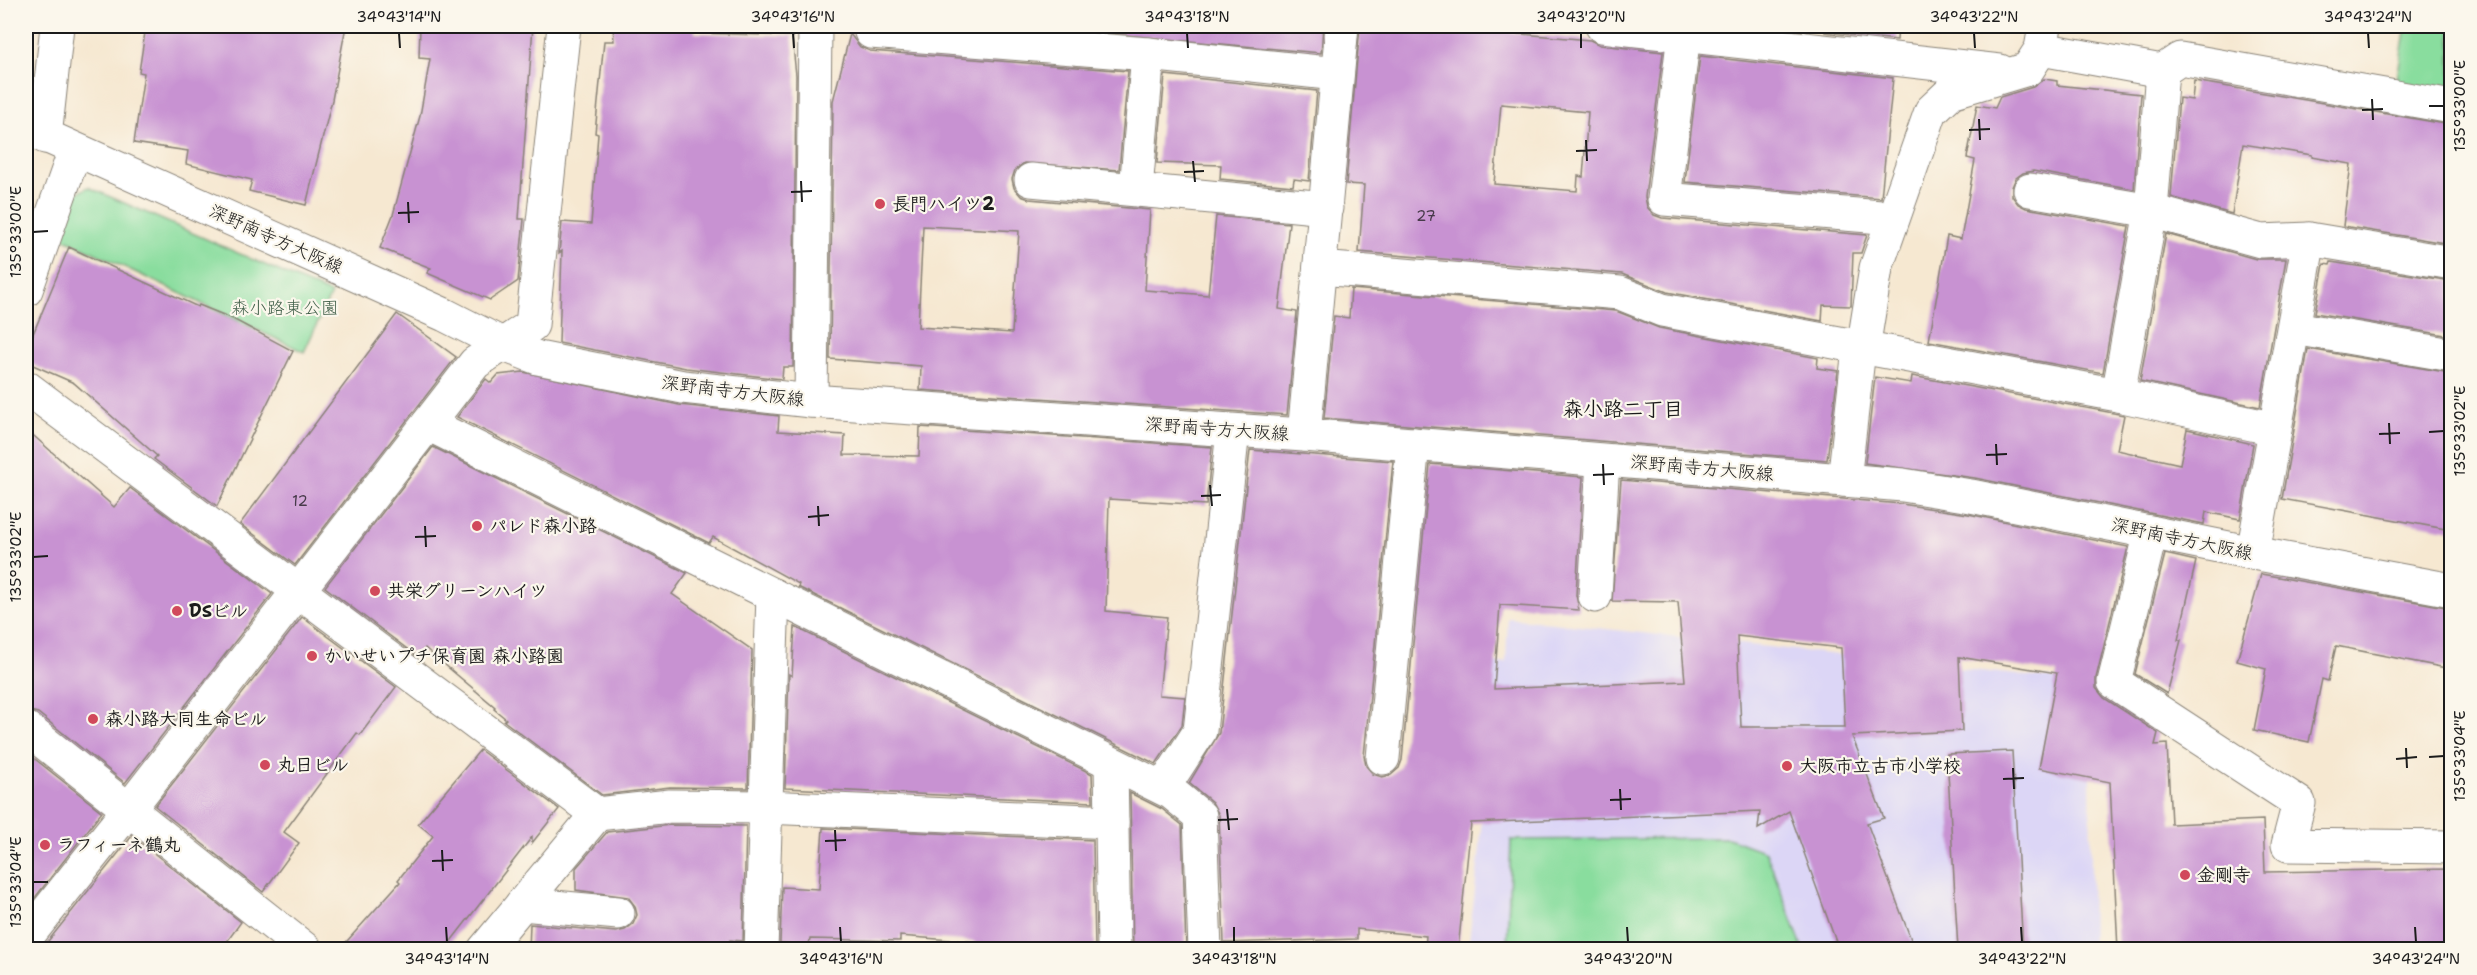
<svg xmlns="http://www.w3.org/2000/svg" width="2477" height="975" font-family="'Shantell Sans','Klee One',sans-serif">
  <rect width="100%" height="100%" fill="#fbf7ec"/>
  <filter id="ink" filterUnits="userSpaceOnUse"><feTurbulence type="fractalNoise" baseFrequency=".0167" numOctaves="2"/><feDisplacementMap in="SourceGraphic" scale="12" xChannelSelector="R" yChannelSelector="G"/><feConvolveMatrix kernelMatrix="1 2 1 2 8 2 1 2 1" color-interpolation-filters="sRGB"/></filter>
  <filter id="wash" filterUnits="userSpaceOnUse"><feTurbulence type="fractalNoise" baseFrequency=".008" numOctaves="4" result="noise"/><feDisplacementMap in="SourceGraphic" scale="24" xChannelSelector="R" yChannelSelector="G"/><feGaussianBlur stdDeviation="1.35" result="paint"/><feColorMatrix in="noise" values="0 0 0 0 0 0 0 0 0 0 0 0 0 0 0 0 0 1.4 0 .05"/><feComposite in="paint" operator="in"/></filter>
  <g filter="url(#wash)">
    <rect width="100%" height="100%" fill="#f6e8d1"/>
    <polygon fill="#dcd6f6" points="1508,618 2089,683 2092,949 1468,950 1480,848 1490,664 1506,662"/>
    <g fill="#89dd9e" stroke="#527c5d" stroke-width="1.5">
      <polygon points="2406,26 2451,26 2451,94 2396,84"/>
      <polygon points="88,187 331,294 304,352 61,237 73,195"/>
      <polygon points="1728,838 1766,852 1803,949 1507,949 1511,840"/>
    </g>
    <g id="blocks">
      <g fill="#c892d2" fill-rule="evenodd">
        <polygon points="146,26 346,26 332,100 306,205 249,191 252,180 186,164 188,151 134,143 144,73 139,72"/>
        <polygon points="420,26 533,26 519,219 524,219 518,281 490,300 427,273 431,268 380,248 393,215 420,116 430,59 419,58"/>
        <polygon points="613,26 695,26 695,33 792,36 796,75 793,367 783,367 782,379 686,368 559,343 562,251 559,253 562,222 591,224 598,134 595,133 604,41 614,41"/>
        <polygon points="1026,26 1323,26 1321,53"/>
        <path d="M1360 26H1510V33L1590 40 1600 45 1663 52 1645 197 1647 207 1654 215 1662 218 1867 235 1861 253H1853L1851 306 1823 305 1822 321 1667 292 1622 274 1359 252 1364 185 1346 184ZM1501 104 1588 112 1583 177 1578 176 1577 191 1494 184Z"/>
        <polygon points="1825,26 1898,26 1897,40 1825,32"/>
        <path d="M850 34 860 47 870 51 1128 71 1119 170 1024 163 1015 170 1012 179 1014 188 1021 196 1029 199 1150 210 1145 290 1208 295 1216 216 1289 223 1279 309 1297 312 1287 415 920 390 921 366 830 359 833 101ZM923 226 1019 231 1012 333 918 327Z"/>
        <polygon points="1700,56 1893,78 1881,198 1685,182"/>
        <polygon points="1165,75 1317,91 1309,181 1294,179 1293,186 1220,179 1221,165 1157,163"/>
        <polygon points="2044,79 2057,81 2057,85 2141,94 2134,189 2033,171 2023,173 2016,178 2012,187 2012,196 2018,204 2026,208 2129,226 2103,373 1929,341 1947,236 1961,239 1975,160 1967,158 1977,105 1995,108 2000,97 2033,87"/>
        <polygon points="2194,81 2451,125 2451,244 2343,226 2351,164 2312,157 2312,155 2243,144 2232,214 2171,197 2179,98 2192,100"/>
        <polygon points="2166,234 2256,259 2286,259 2260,407 2140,381"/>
        <polygon points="69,247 198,307 199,305 231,318 293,351 217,506 154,459 157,456 74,383 26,362 26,351"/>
        <polygon points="2331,262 2451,281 2451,336 2315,313 2324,264 2330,265"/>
        <polygon points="1351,289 1616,311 1659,328 1818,358 1817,368 1838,371 1827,460 1324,418 1334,316 1349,318"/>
        <polygon points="397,314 456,357 295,565 240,524"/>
        <polygon points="2308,349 2451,373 2451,530 2282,499"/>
        <polygon points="523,372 679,405 779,416 778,431 845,435 844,455 919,456 920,427 1212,447 1206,505 1109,499 1106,611 1167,617 1159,695 1185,697 1182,725 1156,764 798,587 799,584 713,537 709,543 457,417 486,379 491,383 498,375"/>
        <polygon points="1912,376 2124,415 2117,450 2180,464 2187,429 2253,444 2240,519 2206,512 2204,524 1975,478 1865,463 1875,377 1911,383"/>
        <polygon points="26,429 114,507 130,488 272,594 125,783 38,713 26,710"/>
        <polygon points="433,447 687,573 672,594 752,650 748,788 670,787 602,795 504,721 506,719 494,709 495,707 425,648 418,657 325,587"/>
        <path d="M1250 450 1393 461 1364 756 1366 766 1373 774 1382 777 1391 775 1399 768 1402 760 1430 464 1583 477 1576 595 1579 610 1500 605 1494 689 1685 681 1678 602 1612 601 1621 480 1901 504 1968 514 2128 547 2096 678V688L2104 698 2158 733 2155 745 2167 744 2171 824 2263 820 2265 872 2451 869V950H2118L2110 782 2039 768 2057 673 1959 657 1962 731 1852 736 1884 818 1867 823 1915 950H1839L1789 811 1758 829 1760 811 1471 823 1458 950H1425L1426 936 1357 929V939L1224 943 1219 815 1212 802 1189 783 1219 733ZM1737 636 1841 648 1845 727H1741Z"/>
        <polygon points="2165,554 2196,561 2178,640 2181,640 2167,694 2135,674"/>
        <polygon points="2261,574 2451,608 2451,669 2336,646 2328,681 2322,679 2309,742 2254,730 2266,669 2237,661"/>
        <polygon points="302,617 396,687 360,735 357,733 284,832 299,843 263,892 155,806"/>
        <polygon points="795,627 1092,774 1093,802 785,788 789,674 792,676"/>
        <polygon points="480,750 559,809 532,843 532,837 444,950 339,950 400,882 398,880 433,836 418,824"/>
        <polygon points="2012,751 2023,950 1958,950 1947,754"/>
        <polygon points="26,752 102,812 26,909"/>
        <polygon points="1130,793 1162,809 1182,825 1186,950 1133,950"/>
        <polygon points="671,825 746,826 743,941 730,940 730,950 529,950 530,924 616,932 625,930 633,924 637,915 635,906 628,897 576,890 576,868 607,832"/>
        <polygon points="823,828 1093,840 1095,950 975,945 975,942 900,936 900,941 810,939 809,945 780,943 782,887 819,889"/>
        <polygon points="132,836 241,922 221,950 41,950"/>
      </g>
    </g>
  </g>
  <g filter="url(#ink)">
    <use href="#blocks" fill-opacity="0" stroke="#898276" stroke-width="1.5"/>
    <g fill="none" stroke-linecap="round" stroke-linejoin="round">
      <defs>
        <g id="minor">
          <polyline points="1602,26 2000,71"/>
          <polyline points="871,32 1148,54 1337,74"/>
          <polyline points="1684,34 1664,199 1893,218"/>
          <polyline points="2041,49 2162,71 2180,59 2452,107"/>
          <polyline points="2162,71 2151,211 2118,395 2275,429"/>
          <polyline points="45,137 57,26"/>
          <polyline points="1031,180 1326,208"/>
          <polyline points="1136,189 1148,54"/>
          <polyline points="2030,190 2151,211 2261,241 2309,239 2452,263"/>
          <polyline points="1320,268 1620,293 1662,310 2118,395"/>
          <polyline points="26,290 75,150"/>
          <polyline points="2294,328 2452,355"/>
          <polyline points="26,387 597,814 670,806 765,807 1112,822"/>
          <polyline points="811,401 815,26"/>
          <polyline points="428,424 1172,793 1200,816 1205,950"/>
          <polyline points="1304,435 1342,26"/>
          <polyline points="1844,480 1858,358 1863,349 1876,268 1931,111 1951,92 2028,69 2041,49 2045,26"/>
          <polyline points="2151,532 2114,682 2299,803 2288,845 2452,847"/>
          <polyline points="2253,553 2309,239"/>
          <polyline points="1595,596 1603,461"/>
          <polyline points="26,728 306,950"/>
          <polyline points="1383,758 1413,444"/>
          <polyline points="1111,764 1114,950"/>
          <polyline points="1163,788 1200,731 1233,431"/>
          <polyline points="522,904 618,913"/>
          <polyline points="26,938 129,809 475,363 532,325 564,26"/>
          <polyline points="484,950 597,814"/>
          <polyline points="761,950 773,595"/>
        </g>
        <polyline id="major" points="26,127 445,315 504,345 538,358 683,387 811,401 1304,435 1903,485 1971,496 2253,553 2452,590"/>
      </defs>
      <use href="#minor" stroke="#898276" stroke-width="35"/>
      <use href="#major" stroke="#898276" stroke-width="35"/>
      <use href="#minor" stroke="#fff" stroke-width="33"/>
      <use href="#major" stroke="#fff" stroke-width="33"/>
    </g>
  </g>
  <path fill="none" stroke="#1c1c1c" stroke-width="2" d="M399 33 400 48M793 33 794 48M1187 33 1188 48M1581 33V48M1974 33 1975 48M2368 33 2369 48M2372 99 2373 120M2429 106H2444M2362 110 2383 109M1979 119 1980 140M1969 130 1990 129M1586 140 1587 161M1576 151 1597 150M1193 161 1195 182M1184 172 1204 171M801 181 802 202M791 192 812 191M408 202 409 223M398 213 419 212M33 232 48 231M2389 423 2390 444M2429 432 2444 431M2379 434 2400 433M1996 444 1997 465M1986 455 2007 454M1603 464 1604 485M1593 475 1614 474M1210 485 1212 506M1201 496 1221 495M818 506 819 526M808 517 829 515M425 526 426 547M415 537 436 536M33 557 48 556M2406 748 2407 768M2429 757 2444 756M2396 759 2417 757M2013 768 2014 789M2003 779 2024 778M1620 789 1621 810M1610 800 1631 799M1227 809 1229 830M1218 820 1238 819M835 830 836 851M825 841 846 840M442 850 443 871M432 861 453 860M33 882H48M446 927 447 942M840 927 841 942M1234 927V942M1627 927 1628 942M2021 927 2022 942M2415 927 2416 942"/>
  <g fill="#d1495b" stroke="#fbf7ec" stroke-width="2">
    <circle cx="880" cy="204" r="6"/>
    <circle cx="477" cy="526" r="6"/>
    <circle cx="375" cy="591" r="6"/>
    <circle cx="177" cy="611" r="6"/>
    <circle cx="312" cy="656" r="6"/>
    <circle cx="93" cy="719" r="6"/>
    <circle cx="265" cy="765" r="6"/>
    <circle cx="1787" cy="766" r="6"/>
    <circle cx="45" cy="845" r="6"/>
    <circle cx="2185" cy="875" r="6"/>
  </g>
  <g text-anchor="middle" stroke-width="4.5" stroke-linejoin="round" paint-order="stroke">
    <g font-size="15" fill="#473a4a">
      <text x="1426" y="221">27</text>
      <text x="300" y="506">12</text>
    </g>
    <g font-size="18" font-weight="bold" fill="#1c1c1c" stroke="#fbf7ec" text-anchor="start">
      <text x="892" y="210">長門ハイツ2</text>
      <text x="489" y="532">パレド森小路</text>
      <text x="387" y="597">共栄グリーンハイツ</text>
      <text x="189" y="617">DSビル</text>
      <text x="324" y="662">かいせいプチ保育園 森小路園</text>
      <text x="105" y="725">森小路大同生命ビル</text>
      <text x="277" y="771">丸日ビル</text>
      <text x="1799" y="772">大阪市立古市小学校</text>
      <text x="57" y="851">ラフィーネ鶴丸</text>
      <text x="2197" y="881">金剛寺</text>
    </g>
    <g font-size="18" fill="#1c1c1c" stroke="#fbf7ec">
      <text transform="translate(276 239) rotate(24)" y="6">深野南寺方大阪線</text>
      <text transform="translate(733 391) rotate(7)" y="6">深野南寺方大阪線</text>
      <text transform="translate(1217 429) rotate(4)" y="6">深野南寺方大阪線</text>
      <text transform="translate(1702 468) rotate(5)" y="6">深野南寺方大阪線</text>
      <text transform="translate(2182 539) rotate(12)" y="6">深野南寺方大阪線</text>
    </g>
    <g font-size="18" fill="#42604a" stroke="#fbf7ec">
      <text x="285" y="314">森小路東公園</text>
    </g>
    <g font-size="20" font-weight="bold" fill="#1c1c1c" stroke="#fbf7ec">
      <text x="1623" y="416">森小路二丁目</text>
    </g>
  </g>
  <rect width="2477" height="975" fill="none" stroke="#fbf7ec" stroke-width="66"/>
  <rect x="33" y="33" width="2411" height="909" fill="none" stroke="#1c1c1c" stroke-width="2"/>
  <g font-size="15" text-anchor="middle" fill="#1c1c1c">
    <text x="399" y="22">34°43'14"N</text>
    <text x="793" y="22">34°43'16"N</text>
    <text x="1187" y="22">34°43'18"N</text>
    <text x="1581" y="22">34°43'20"N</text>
    <text x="1974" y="22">34°43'22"N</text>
    <text x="2368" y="22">34°43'24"N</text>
    <text transform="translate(2460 106) rotate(-90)" y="5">135°33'00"E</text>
    <text transform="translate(16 232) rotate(-90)" y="5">135°33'00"E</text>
    <text transform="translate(2460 431) rotate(-90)" y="5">135°33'02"E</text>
    <text transform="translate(16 557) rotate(-90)" y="5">135°33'02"E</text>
    <text transform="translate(2460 756) rotate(-90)" y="5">135°33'04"E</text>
    <text transform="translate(16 882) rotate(-90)" y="5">135°33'04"E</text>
    <text x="447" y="964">34°43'14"N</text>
    <text x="841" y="964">34°43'16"N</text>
    <text x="1234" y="964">34°43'18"N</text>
    <text x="1628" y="964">34°43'20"N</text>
    <text x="2022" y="964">34°43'22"N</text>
    <text x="2416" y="964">34°43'24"N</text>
  </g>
</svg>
